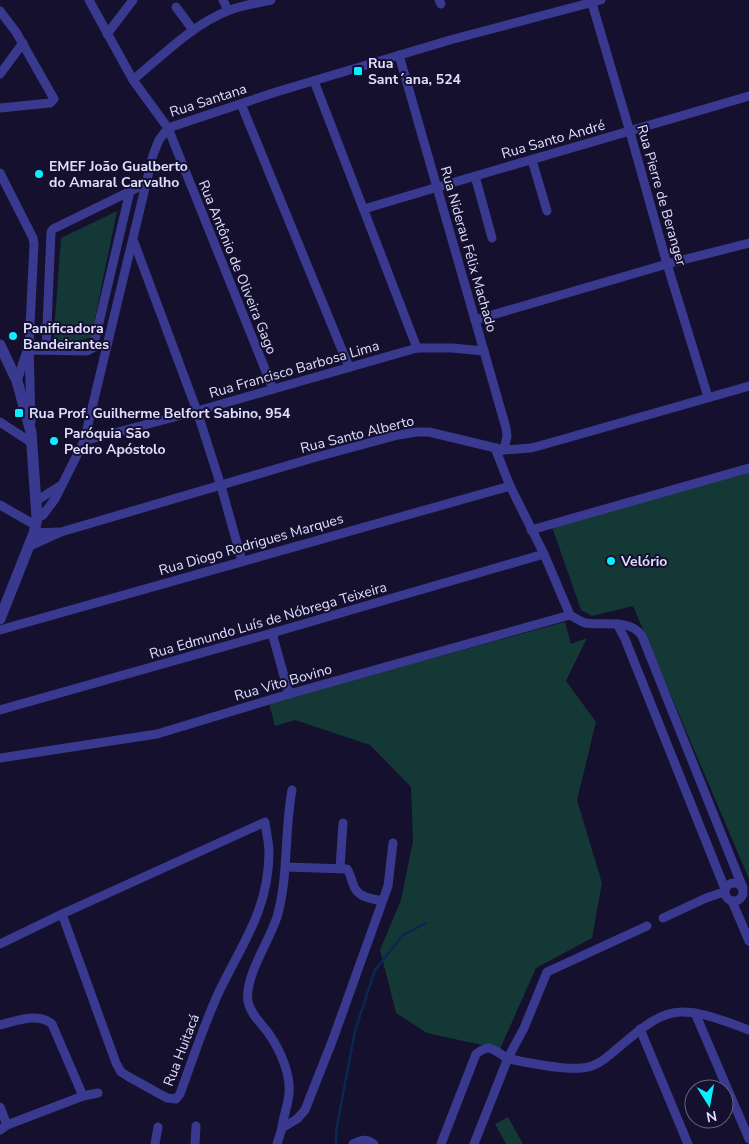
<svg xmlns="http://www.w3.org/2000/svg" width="749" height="1144" font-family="'Nunito Sans',sans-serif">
  <rect width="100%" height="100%" fill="#14102e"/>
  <g fill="#133836">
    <polygon points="117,211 91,338 53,345 61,238"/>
    <polygon points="749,472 749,879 633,606 592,616 581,610 551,524"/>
    <polygon points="565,622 571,644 587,638 566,681 596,722 577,800 602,883 592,938 536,968 500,1049 427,1033 396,1013 380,950 401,900 413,841 411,787 370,745 295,720 275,726 269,703"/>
    <polygon points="508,1117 523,1144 506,1144 495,1124"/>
  </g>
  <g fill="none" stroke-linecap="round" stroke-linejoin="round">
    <polyline stroke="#0a2753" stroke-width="2.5" points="336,1144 336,1131 355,1031 375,970 403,935 426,923"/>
    <g stroke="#39398f" stroke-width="9">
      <polyline points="89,0 133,80 168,128 273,389"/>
      <polyline points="223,0 228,10"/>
      <polyline points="439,0 441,4"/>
      <polyline points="591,0 630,132 667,264 708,397"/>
      <polyline points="176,7 193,30"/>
      <polyline points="0,11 16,32 54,99 50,103 0,108"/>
      <polyline points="107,34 133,0"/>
      <polyline points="399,55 506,428 507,436 504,450"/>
      <polyline points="0,74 23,43"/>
      <path d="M133 80C163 55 193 24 230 10 243 5 258 3 271 0"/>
      <polyline points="314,81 417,348"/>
      <polyline points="241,104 349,367"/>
      <polyline points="532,160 547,211"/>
      <polyline points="0,173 33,238 34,244 29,346 31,422"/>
      <polyline points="475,176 492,238"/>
      <polyline points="364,209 438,187 749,96"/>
      <polyline points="134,242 197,411 221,486 242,561"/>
      <polyline points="475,320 667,264 749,243"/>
      <polyline points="27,350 87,351 93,348 130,191"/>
      <polyline points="46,350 51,232 53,229 147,183"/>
      <polyline points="17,381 27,351"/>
      <polyline points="0,422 32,443"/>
      <polyline points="84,441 197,411 417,348 452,348 484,351"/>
      <path d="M495 448 510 486 544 554 570 615C575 618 580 621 585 623 602 626 631 618 642 636L743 888"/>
      <polyline points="36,501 60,486"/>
      <polyline points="0,505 35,525"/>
      <polyline points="37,518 43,515 55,499 84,441 153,155 159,140 168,128 276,92 450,40 601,0"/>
      <polyline points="531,530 749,468"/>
      <polyline points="34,533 58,532"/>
      <polyline points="28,547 61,532 313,458 398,435 417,432 429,432 504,450 531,448 546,444 749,386"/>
      <polyline points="617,624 625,639 725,889"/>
      <polyline points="0,630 510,486"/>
      <polyline points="272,633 289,694"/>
      <polyline points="0,710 272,633 544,554"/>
      <polyline points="0,758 157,734 289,694 570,615"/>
      <path d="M286 867 347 869C350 873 351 878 353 884 357 897 369 898 382 901"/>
      <polyline points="340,868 343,823"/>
      <circle cx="734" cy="892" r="9"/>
      <polyline points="732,901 749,941"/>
      <polyline points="663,918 706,898 724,892"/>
      <path d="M0 944 62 914 265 822C266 832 269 842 269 852 269 910 241 945 218 994 203 1027 192 1061 180 1094L176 1099 167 1098 129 1077 121 1072 116 1063 62 914"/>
      <polyline points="695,1013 749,1139"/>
      <path d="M0 1025C16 1021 38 1012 52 1024L83 1096"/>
      <polyline points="640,1029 688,1144"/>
      <polyline points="0,1107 7,1125"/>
      <path d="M282 1128C283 1117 288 1105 289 1094 291 1074 280 1050 269 1034 262 1024 251 1015 248 1002 244 977 269 942 277 917 289 875 284 832 292 790"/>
      <polyline points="0,1130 7,1125 83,1096 98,1093"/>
      <polyline points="155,1144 158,1127"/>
      <polyline points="195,1144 196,1126"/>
      <polyline points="277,1144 282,1128 297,1119 305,1110 333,1039 388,886 393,843"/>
      <path d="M353 1144C361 1140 366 1138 374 1144"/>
      <path d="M441 1144 476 1054C480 1051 484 1048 489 1048 496 1049 503 1057 510 1059 527 1063 565 1070 582 1068 597 1067 606 1058 618 1048 635 1034 658 1011 683 1012 703 1012 730 1023 749 1030"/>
      <polyline points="474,1144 508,1058 524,1028 547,972 647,926"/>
    </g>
    <polyline stroke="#39398f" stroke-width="11" points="0,345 17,381 31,432 37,518 34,533 0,619"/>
  </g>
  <g fill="#09efff" stroke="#14102e" stroke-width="2">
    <rect x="353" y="66" width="10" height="10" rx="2.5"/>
    <circle cx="39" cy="174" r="5"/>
    <circle cx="13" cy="336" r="5"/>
    <rect x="14" y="408" width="10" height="10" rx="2.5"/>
    <circle cx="54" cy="441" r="5"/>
    <circle cx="611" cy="561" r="5"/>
  </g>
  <g text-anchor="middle" stroke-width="4" stroke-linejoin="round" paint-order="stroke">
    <g font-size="14" font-weight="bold" fill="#e0ddff" stroke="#14102e" text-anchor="start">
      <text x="368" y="68">Rua<tspan x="368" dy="16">Sant´ana, 524</tspan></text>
      <text x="49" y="171">EMEF João Gualberto<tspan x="49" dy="16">do Amaral Carvalho</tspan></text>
      <text x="23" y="333">Panificadora<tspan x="23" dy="16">Bandeirantes</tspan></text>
      <text x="29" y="418">Rua Prof. Guilherme Belfort Sabino, 954</text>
      <text x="64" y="438">Paróquia São<tspan x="64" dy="16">Pedro Apóstolo</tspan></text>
      <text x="621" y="566">Velório</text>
    </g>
    <g font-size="14" fill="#e0ddff" stroke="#14102e">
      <text transform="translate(208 100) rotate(-18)" y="5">Rua Santana</text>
      <text transform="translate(553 139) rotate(-16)" y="5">Rua Santo André</text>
      <text transform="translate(662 195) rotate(74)" y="5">Rua Pierre de Beranger</text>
      <text transform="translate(469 249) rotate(74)" y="5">Rua Niderau Félix Machado</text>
      <text transform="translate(238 267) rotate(68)" y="5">Rua Antônio de Oliveira Gago</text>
      <text transform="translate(294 369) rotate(-16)" y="5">Rua Francisco Barbosa Lima</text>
      <text transform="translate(357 434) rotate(-14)" y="5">Rua Santo Alberto</text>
      <text transform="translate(251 544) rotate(-16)" y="5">Rua Diogo Rodrigues Marques</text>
      <text transform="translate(268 620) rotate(-16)" y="5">Rua Edmundo Luís de Nóbrega Teixeira</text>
      <text transform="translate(283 682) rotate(-16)" y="5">Rua Vito Bovino</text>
      <text transform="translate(181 1050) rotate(-69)" y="5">Rua Huitacá</text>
    </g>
  </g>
  <g transform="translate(709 1104) rotate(169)"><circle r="24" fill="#14102e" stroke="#666282"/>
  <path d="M0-4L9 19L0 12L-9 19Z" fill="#09efff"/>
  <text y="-8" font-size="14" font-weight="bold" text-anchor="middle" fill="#e0ddff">N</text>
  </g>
</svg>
